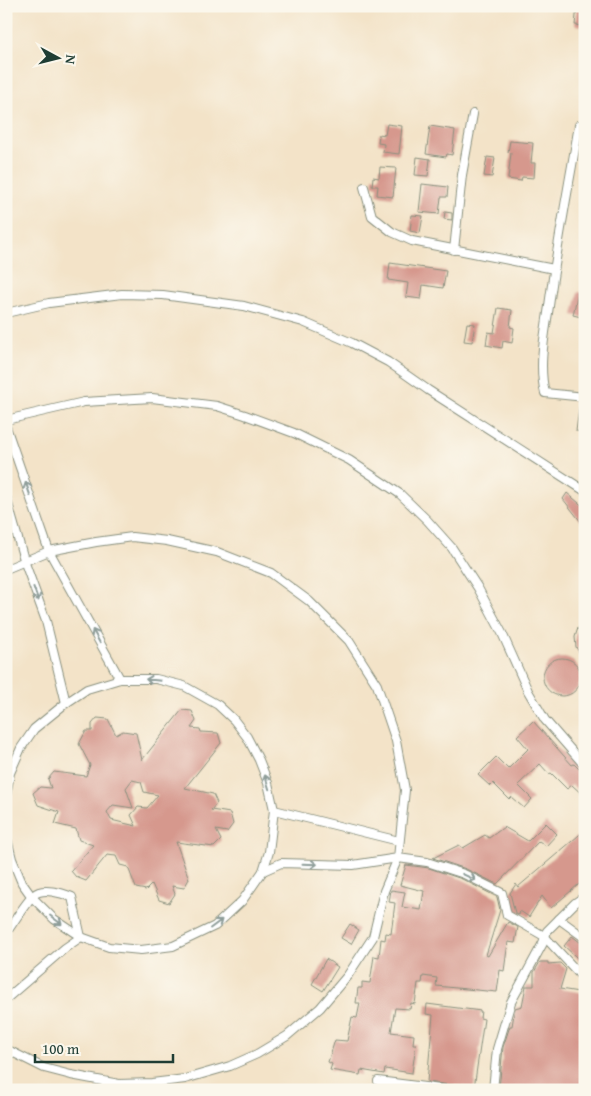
<svg xmlns="http://www.w3.org/2000/svg" width="591" height="1096" font-family="'Gentium Book Plus',serif">
  <rect width="100%" height="100%" fill="#fbf7ec"/>
  <filter id="ink" filterUnits="userSpaceOnUse"><feTurbulence type="fractalNoise" baseFrequency=".02" numOctaves="2"/><feDisplacementMap in="SourceGraphic" scale="10" xChannelSelector="R" yChannelSelector="G"/><feConvolveMatrix kernelMatrix="1 2 1 2 8 2 1 2 1" color-interpolation-filters="sRGB"/></filter>
  <filter id="wash" filterUnits="userSpaceOnUse"><feTurbulence type="fractalNoise" baseFrequency=".0096" numOctaves="4" result="noise"/><feDisplacementMap in="SourceGraphic" scale="20" xChannelSelector="R" yChannelSelector="G"/><feGaussianBlur stdDeviation="1.12" result="paint"/><feColorMatrix in="noise" values="0 0 0 0 0 0 0 0 0 0 0 0 0 0 0 0 0 1.4 0 .05"/><feComposite in="paint" operator="in"/></filter>
  <g filter="url(#wash)">
    <rect width="100%" height="100%" fill="#f3e3c8"/>
    <g id="blocks">
      <g fill="#d6988d" fill-rule="evenodd">
        <polygon points="577,6 585,6 585,26 575,25"/>
        <polygon points="387,124 402,126 399,154 383,152 384,144 378,143 379,134 385,135"/>
        <polygon points="430,126 455,130 452,155 447,154 446,157 426,154"/>
        <polygon points="510,141 533,143 531,163 535,163 534,178 522,177 521,181 508,179 511,153 508,152"/>
        <polygon points="417,157 430,159 428,176 415,175"/>
        <polygon points="487,157 495,158 492,177 484,176"/>
        <polygon points="380,167 396,168 393,197 377,195 378,186 372,186 373,177 379,178"/>
        <polygon points="422,184 448,187 447,197 441,197 439,214 419,212"/>
        <polygon points="445,212 452,213 452,220 444,219"/>
        <polygon points="412,215 423,216 420,233 410,231"/>
        <polygon points="390,263 446,271 443,288 423,285 421,299 406,297 408,283 388,280"/>
        <polygon points="578,292 585,293 585,318 573,315"/>
        <polygon points="498,308 512,310 510,327 514,328 512,343 503,341 502,348 486,345 488,332 494,333"/>
        <polygon points="467,323 475,324 472,342 464,341"/>
        <polygon points="580,402 585,403 584,432 576,431"/>
        <polygon points="567,493 585,508 585,527 563,499"/>
        <polygon points="585,622 585,662 576,647 575,637 578,628"/>
        <circle cx="562" cy="677" r="19"/>
        <path d="M182 710 192 711 196 721 191 728 200 729 201 732 218 733 221 743 185 788 213 794 217 803 211 810 230 813 233 824 227 832 216 830 221 840 214 847 176 842 189 879 184 888 172 886 175 894 169 903 159 900 152 884 146 890 136 888 128 867 120 865 116 856 107 855 86 881 76 877 71 871 93 845 79 840 76 829 55 824 59 812 38 805 33 793 40 787 51 788 48 779 54 772 86 776 90 765 79 744 86 731H92V724L97 718 108 719 116 735 123 731 136 733 142 760ZM132 780 141 782 144 792 158 795 147 808 138 807 131 815 136 826 111 820 107 812 113 805 133 808 126 788Z"/>
        <polygon points="533,721 572,765 574,764 585,775 585,797 572,785 567,789 551,773 549,774 540,764 518,785 532,799 524,808 511,797 509,799 493,783 490,786 478,775 496,757 508,769 528,749 517,736"/>
        <polygon points="546,823 557,834 546,846 539,841 497,884 466,869 433,858 459,845 463,848 485,835 489,838 504,827 528,841"/>
        <polygon points="585,830 585,879 551,908 542,896 529,917 520,911 519,915 515,913 510,893 516,884 518,887"/>
        <polygon points="406,865 429,868 462,879 497,897 500,910 486,955 488,956 508,922 518,927 515,943 508,942 504,971 500,970 497,992 436,986 437,978 423,976 422,983 418,983 415,1004 411,1003 410,1009 395,1008 391,1032 414,1035 413,1044 416,1044 412,1073 385,1069 384,1074 361,1070 360,1075 330,1070 332,1064 328,1062 335,1040 347,1041 352,1017 357,1018 360,1003 356,1003 358,988 362,988 362,982 370,983 374,956 379,957 381,939 385,940 386,933 391,934 395,903 389,902 391,890 405,892 402,907 421,910 424,891 400,885"/>
        <polygon points="350,924 359,930 351,944 341,938"/>
        <polygon points="572,936 585,946 585,965 564,946"/>
        <polygon points="326,959 338,967 323,991 312,984"/>
        <polygon points="540,962 548,962 548,964 560,963 566,969 560,989 585,993 585,1090 499,1090 503,1047 510,1026 512,1026 515,1008 522,1006 526,986 534,986 534,972"/>
        <polygon points="427,1004 481,1011 480,1018 484,1019 474,1088 427,1082 433,1015 426,1014"/>
      </g>
    </g>
  </g>
  <g filter="url(#ink)">
    <use href="#blocks" fill-opacity="0" stroke="#89907e" stroke-width="1"/>
    <g fill="none" stroke-linecap="round" stroke-linejoin="round">
      <defs>
        <g id="street">
          <path d="M579 125C569 185 557 245 549 306 545 334 538 365 545 393L585 397"/>
          <polyline points="364,187 372,216 392,232 412,241 554,269"/>
          <polyline points="454,250 462,175 473,114"/>
          <polyline points="6,313 49,303 122,294 163,295 244,306 303,322 352,343 388,362 428,390 585,491"/>
          <polyline points="6,420 84,402 152,398 217,406 245,415 294,433 349,460 400,494 427,520 452,548 478,588 502,633 528,691 545,720 585,766"/>
          <polyline points="6,427 49,551 120,679"/>
          <polyline points="6,497 25,563 46,621 66,703"/>
          <polyline points="6,569 49,551 96,542 132,537 167,541 217,552 271,573 309,601 349,641 377,685 396,741 405,790 398,858 384,891 373,937 348,975 320,1008 287,1036 257,1054 230,1066 185,1079 152,1083 119,1084 71,1075 44,1068 6,1049"/>
          <polyline points="6,796 10,773 21,748 34,729 66,703 87,689 120,679 156,679 184,686 218,705 234,720 247,737 259,760 268,783 274,810 269,852 263,871 242,901 215,926 173,946 141,950 109,947 81,937 54,919 32,897 22,883 12,859 6,835"/>
          <polyline points="274,810 399,841"/>
          <polyline points="263,871 281,863 353,865 398,858 427,862 464,874 502,893 507,915 544,936 585,980"/>
          <polyline points="559,919 585,938"/>
          <path d="M6 933C13 924 26 901 34 895 42 887 62 893 72 897L81 937 65 948 6 999"/>
          <polyline points="378,1081 448,1090"/>
          <polyline points="493,1090 497,1049 511,1002 543,943 547,931 575,903 585,896"/>
        </g>
      </defs>
      <use href="#street" stroke="#89907e" stroke-width="10"/>
      <use href="#street" stroke="#fff" stroke-width="8"/>
    </g>
    <defs><path id="oneway-shaft" d="M-6 0H5M1.5-3L5.5 0L1.5 3" fill="none" stroke-width="1.6" stroke-linecap="round" stroke-linejoin="round" transform="scale(1.25)"/></defs>
    <g stroke="#8f9e9a">
      <use href="#oneway-shaft" transform="translate(28 489) rotate(-109)"/>
      <use href="#oneway-shaft" transform="translate(36 594) rotate(70)"/>
      <use href="#oneway-shaft" transform="translate(96 636) rotate(-119)"/>
      <use href="#oneway-shaft" transform="translate(153 680) rotate(-174)"/>
      <use href="#oneway-shaft" transform="translate(267 782) rotate(-107)"/>
      <use href="#oneway-shaft" transform="translate(310 864) rotate(2)"/>
      <use href="#oneway-shaft" transform="translate(469 877) rotate(25)"/>
      <use href="#oneway-shaft" transform="translate(56 920) rotate(37)"/>
      <use href="#oneway-shaft" transform="translate(216 924) rotate(-37)"/>
    </g>
  </g>
  <rect width="591" height="1096" fill="none" stroke="#fbf7ec" stroke-width="25"/>
  <g transform="translate(58 58) rotate(97)" stroke="#fbf7ec" stroke-width="4" paint-order="stroke">
  <path d="M0-4L9 19L0 12L-9 19Z" fill="#1f3d34"/>
  <text y="-8" font-size="14" font-weight="bold" text-anchor="middle" fill="#1f3d34">N</text>
  </g>
  <path d="M35 1054v8h138v-8" fill="none" stroke="#1f3d34" stroke-width="2.5"/>
  <text x="42" y="1054" font-size="15" fill="#1f3d34" stroke="#fbf7ec" stroke-width="4" paint-order="stroke">100 m</text>
</svg>
